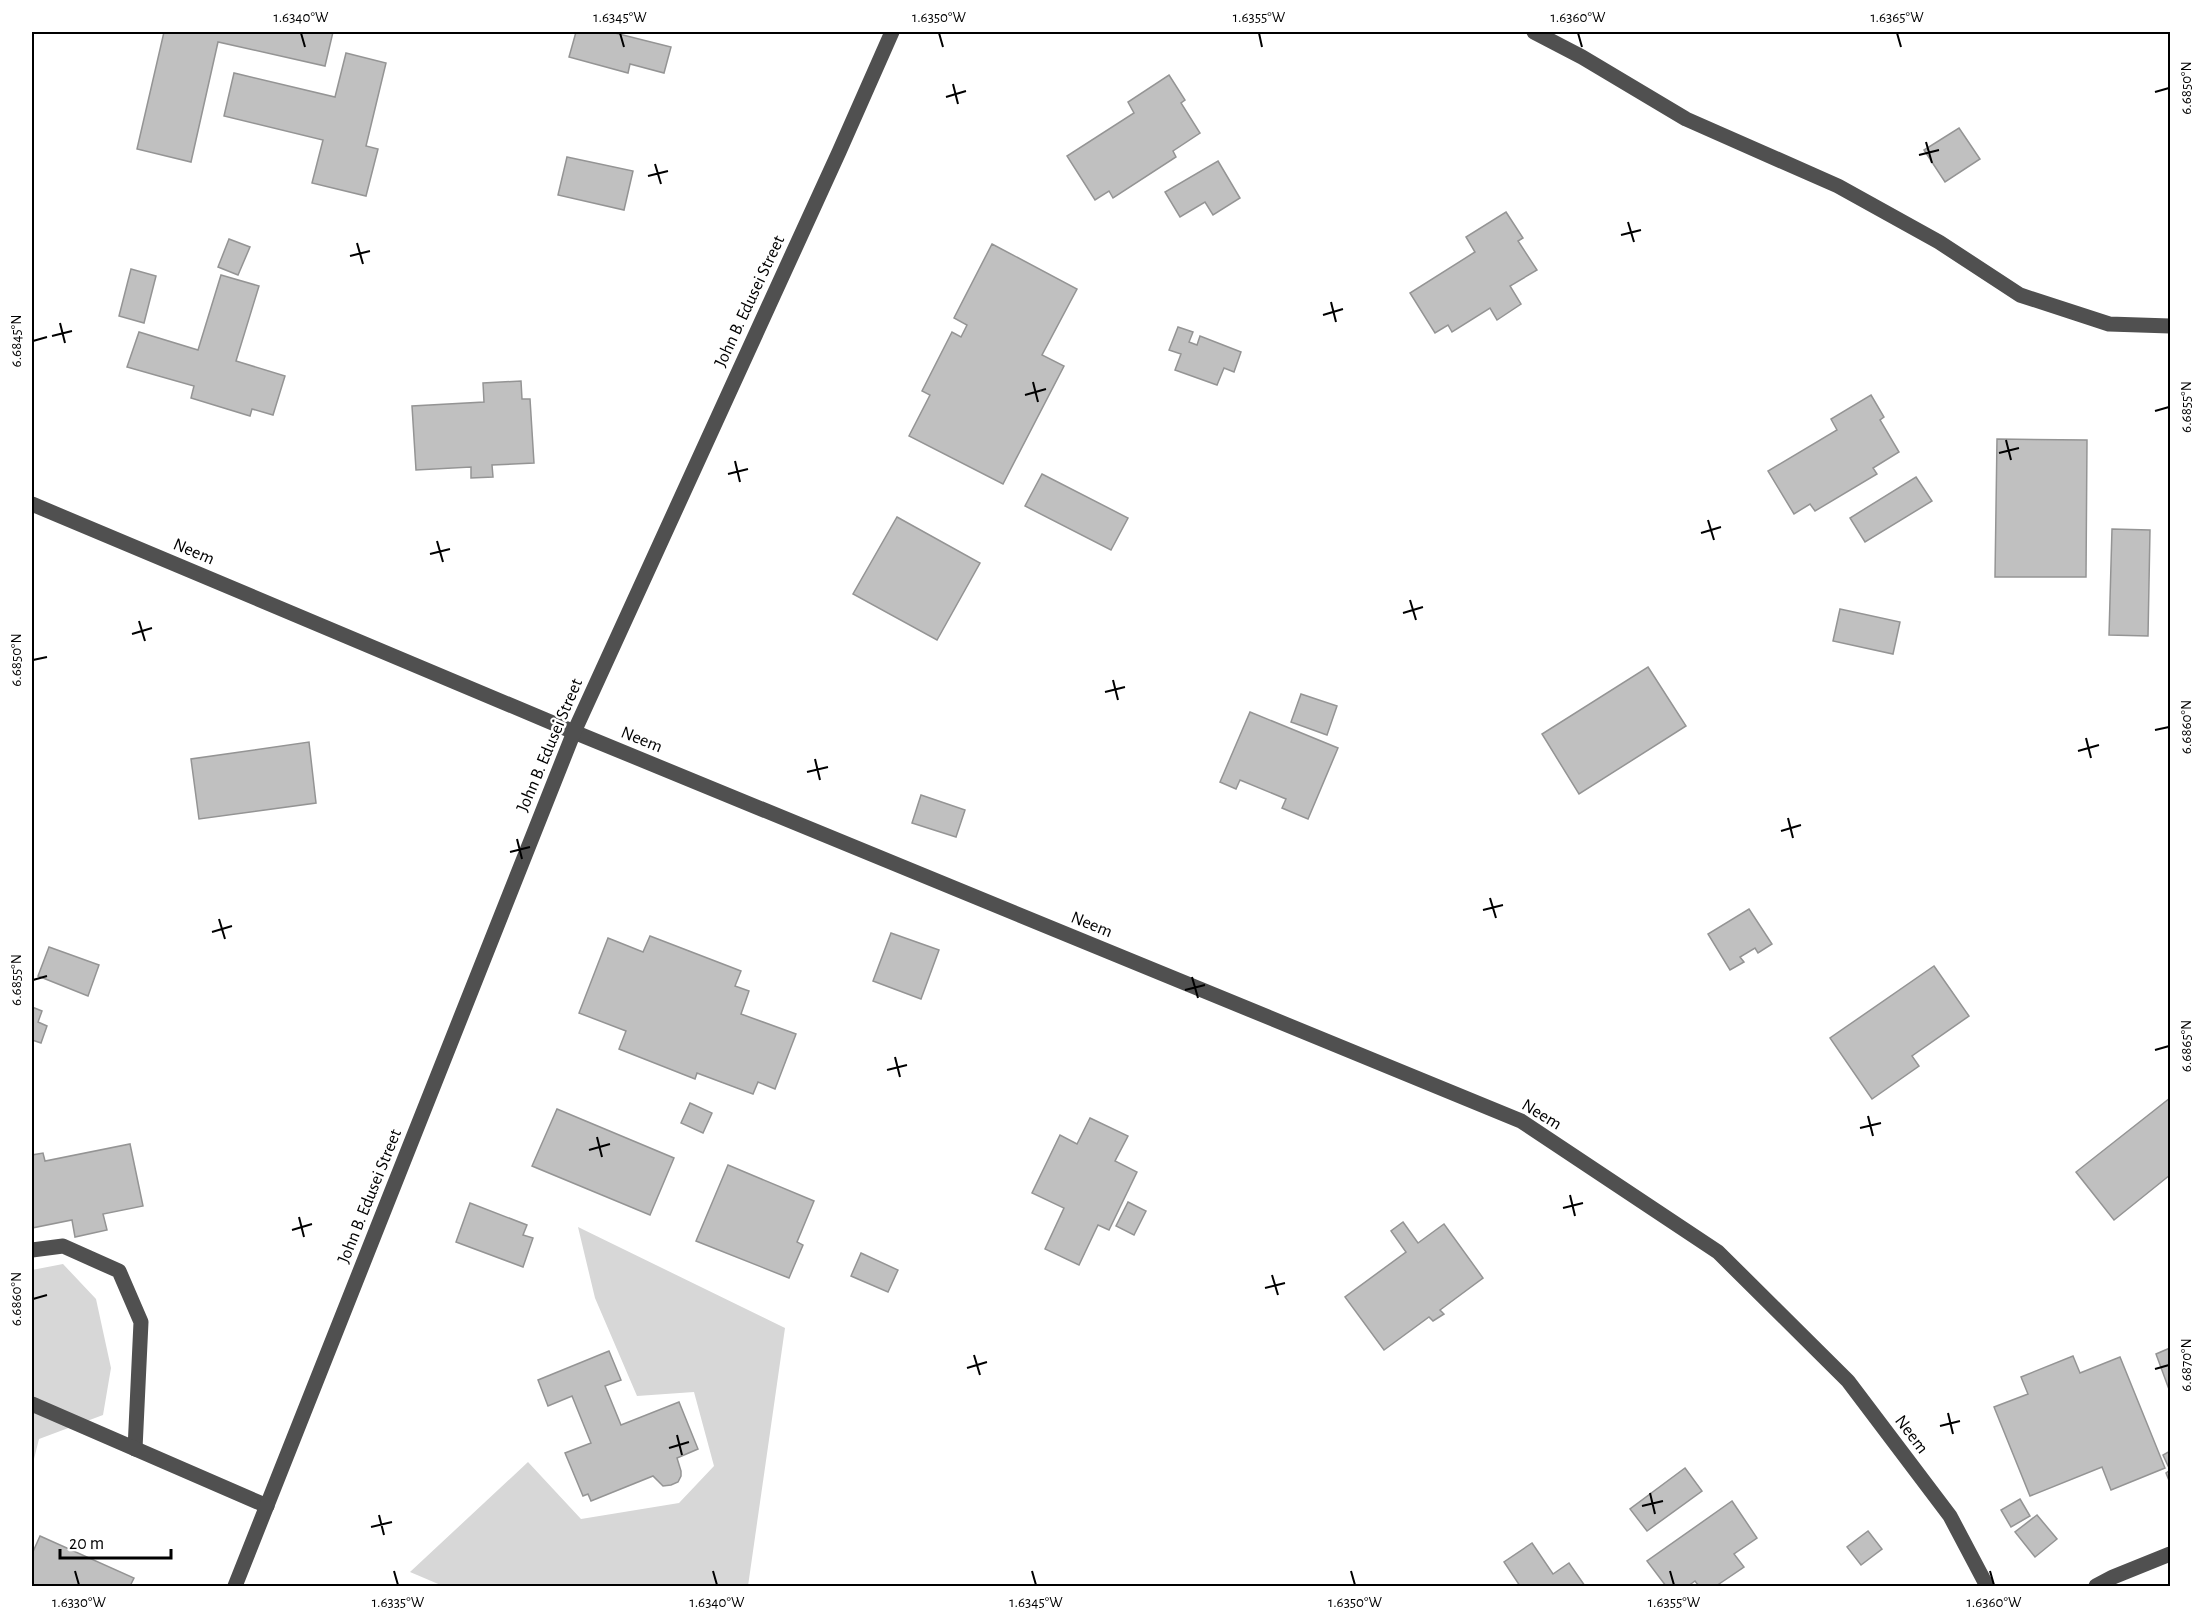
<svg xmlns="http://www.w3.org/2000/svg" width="2202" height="1618" font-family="'Alegreya Sans',sans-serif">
  <rect width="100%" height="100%" fill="#fff"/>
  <g fill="#d7d7d7">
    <polygon points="578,1227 785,1328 748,1586 443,1586 410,1572 528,1462 581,1519 679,1503 714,1466 694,1392 637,1396 595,1298"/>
    <polygon points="63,1264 96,1299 111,1368 103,1415 39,1439 32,1467 32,1270"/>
  </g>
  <g fill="#c0c0c0" stroke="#949494" stroke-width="1.5">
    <polygon points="164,32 333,32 325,66 218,42 191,162 137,149"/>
    <polygon points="576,32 611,32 671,47 664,73 630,64 628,73 569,57"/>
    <polygon points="346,53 386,63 366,146 378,149 366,196 312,183 323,140 224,116 234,73 335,97"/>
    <polygon points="1169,75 1185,100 1181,103 1200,133 1173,151 1176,157 1113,198 1109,191 1095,200 1067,156 1134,113 1128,102"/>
    <polygon points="1959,128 1980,159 1945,182 1924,150"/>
    <polygon points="567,157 633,171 624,210 558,195"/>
    <polygon points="1218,161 1240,198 1213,215 1205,202 1180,217 1165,192"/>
    <polygon points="1506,212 1523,238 1518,241 1537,270 1510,286 1521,304 1497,320 1490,308 1452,332 1448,325 1435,333 1410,293 1475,252 1466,237"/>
    <polygon points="229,239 250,247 238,275 218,267"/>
    <polygon points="992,244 1077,289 1042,355 1064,366 1003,484 909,436 930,395 922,391 952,332 961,337 967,325 954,318"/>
    <polygon points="131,269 156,276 144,323 119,316"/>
    <polygon points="221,275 259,286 236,361 285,376 273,415 252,409 250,416 191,398 194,386 127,367 139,332 198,350"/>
    <polygon points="1178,327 1193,332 1189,342 1197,345 1200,336 1241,352 1234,372 1224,368 1217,385 1175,370 1181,354 1169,350"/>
    <polygon points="521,381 522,399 530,399 534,463 492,465 493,477 471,478 471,467 416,470 412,406 484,402 483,383"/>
    <polygon points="1871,395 1884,417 1880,420 1899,452 1873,468 1877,474 1815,511 1810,504 1794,514 1768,471 1837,430 1831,419"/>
    <polygon points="1997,439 2087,440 2086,577 1995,577"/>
    <polygon points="1042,474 1128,518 1111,550 1025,506"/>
    <polygon points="1916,477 1932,501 1865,542 1850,518"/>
    <polygon points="897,517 980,563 937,640 853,594"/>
    <polygon points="2112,529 2150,530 2148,636 2109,635"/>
    <polygon points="1840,609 1900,622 1893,654 1833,641"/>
    <polygon points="1648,667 1686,726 1579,794 1542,734"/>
    <polygon points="1301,694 1337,706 1327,735 1291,722"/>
    <polygon points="1250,712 1338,748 1308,819 1282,808 1286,799 1240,780 1236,789 1220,782"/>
    <polygon points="309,742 316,803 199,819 191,759"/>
    <polygon points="921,795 965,810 956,837 912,823"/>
    <polygon points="1749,909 1772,944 1758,953 1755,948 1740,957 1744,962 1730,970 1708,934"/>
    <polygon points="891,933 939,950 921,999 873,981"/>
    <polygon points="650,936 741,971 735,986 749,991 741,1014 796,1034 775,1089 758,1082 753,1094 697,1073 695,1079 619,1049 626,1031 579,1013 608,938 643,952"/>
    <polygon points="49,947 99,965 88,996 38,976"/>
    <polygon points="1934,966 1969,1016 1912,1056 1919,1066 1872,1099 1830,1038"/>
    <polygon points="32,1007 42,1011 38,1022 47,1026 41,1043 32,1040"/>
    <polygon points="2170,1098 2170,1175 2114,1220 2076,1172"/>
    <polygon points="690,1103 712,1113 703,1133 681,1123"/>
    <polygon points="557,1109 674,1158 650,1215 532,1166"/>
    <polygon points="1090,1118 1128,1136 1115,1161 1137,1172 1109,1230 1098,1225 1079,1265 1045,1249 1064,1208 1032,1193 1060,1135 1077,1144"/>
    <polygon points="130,1144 143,1206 103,1214 107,1230 75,1237 72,1220 32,1228 32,1155 43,1153 45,1161"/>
    <polygon points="728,1165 814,1201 797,1242 803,1245 789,1278 696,1241"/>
    <polygon points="1128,1202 1146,1211 1134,1235 1116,1226"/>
    <polygon points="470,1203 527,1225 523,1235 533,1238 523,1267 456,1242"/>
    <polygon points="1403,1222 1418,1243 1444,1224 1483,1278 1440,1310 1444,1314 1433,1321 1429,1317 1384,1350 1345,1297 1406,1252 1391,1231"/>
    <polygon points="861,1253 898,1270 888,1292 851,1276"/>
    <polygon points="2170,1348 2170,1392 2156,1354"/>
    <polygon points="609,1351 621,1380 605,1386 621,1425 679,1402 698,1449 677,1458 681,1471 681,1476 678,1482 671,1485 663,1486 653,1476 591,1501 588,1494 583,1496 565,1453 591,1443 572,1396 548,1406 538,1380"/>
    <polygon points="2073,1356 2080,1373 2120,1357 2165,1468 2111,1490 2102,1467 2030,1496 1994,1407 2028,1394 2021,1377"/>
    <polygon points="2170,1451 2170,1483 2166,1473 2170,1470 2163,1455"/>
    <polygon points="1685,1468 1702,1491 1647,1531 1630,1509"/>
    <polygon points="2020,1499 2030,1516 2011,1527 2001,1510"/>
    <polygon points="1732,1501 1757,1538 1734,1554 1744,1567 1716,1586 1699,1586 1695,1581 1688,1586 1666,1586 1647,1561"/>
    <polygon points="2037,1515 2057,1539 2035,1557 2015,1532"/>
    <polygon points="1868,1531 1882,1549 1861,1565 1847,1547"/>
    <polygon points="40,1536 134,1578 130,1586 32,1586 32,1554"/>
    <polygon points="1532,1543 1553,1574 1569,1563 1585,1586 1520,1586 1504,1562"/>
  </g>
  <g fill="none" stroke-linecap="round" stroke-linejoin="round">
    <g stroke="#505050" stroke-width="15">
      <polyline points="1534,32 1582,57 1686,119 1838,186 1939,242 2020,295 2109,324 2170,326"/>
      <polyline points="32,504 574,732 1521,1121 1718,1252 1848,1381 1950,1516 1987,1586"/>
      <polyline points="32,1250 63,1246 119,1271 141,1322 135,1449"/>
      <polyline points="32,1404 267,1506"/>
      <polyline points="235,1586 574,732 839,152 892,32"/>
      <polyline points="2096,1586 2113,1577 2170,1554"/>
    </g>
  </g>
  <path fill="none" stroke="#000" stroke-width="2" d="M301 33 305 47M620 33 624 47M939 33 943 47M1259 33 1262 47M1578 33 1582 47M1897 33 1901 47M953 84 958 104M2155 92 2169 88M946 97 966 91M1926 142 1932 163M1919 155 1939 150M655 164 661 184M648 176 668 171M1628 222 1634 242M1621 235 1641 230M357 243 363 264M350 256 370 251M1331 302 1336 322M1323 315 1343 309M60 323 65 343M52 336 72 331M33 341 47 337M1033 382 1038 402M1025 395 1046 389M2155 411 2169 407M2006 440 2011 460M1999 453 2019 448M735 461 740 482M728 474 748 469M1708 520 1714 540M1701 533 1721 527M437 541 443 562M430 554 450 549M1410 600 1416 620M1403 613 1423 607M139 621 145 641M132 634 152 628M33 660 47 657M1113 680 1118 700M1105 692 1125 687M2155 730 2169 727M2086 738 2091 758M2078 751 2099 745M815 759 820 780M807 772 828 767M1788 818 1793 838M1781 831 1801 825M517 839 522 859M510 852 530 847M1490 898 1496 918M1483 910 1503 905M219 919 225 939M212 932 232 926M1192 977 1198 998M33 980 47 976M1185 990 1205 985M2155 1050 2169 1046M895 1057 900 1077M887 1070 907 1065M1868 1116 1873 1136M1860 1128 1881 1123M597 1137 602 1157M589 1150 610 1144M1570 1195 1575 1216M1563 1208 1583 1203M299 1217 304 1237M292 1230 312 1224M1272 1275 1278 1295M1265 1288 1285 1283M33 1299 47 1295M974 1355 980 1375M967 1368 987 1362M2155 1369 2169 1365M1948 1413 1953 1434M1940 1426 1960 1421M677 1435 682 1455M669 1448 689 1442M1650 1493 1655 1514M1642 1506 1663 1501M379 1515 384 1535M371 1527 392 1522M75 1571 79 1585M394 1571 398 1585M713 1571 717 1585M1032 1571 1036 1585M1351 1571 1355 1585M1670 1571 1674 1585M1990 1571 1994 1585"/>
  <g text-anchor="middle" stroke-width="5" stroke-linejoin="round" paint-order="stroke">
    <g font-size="18" fill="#000" stroke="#fff">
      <text transform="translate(749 301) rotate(-65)" y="6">John B. Edusei Street</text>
      <text transform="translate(194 551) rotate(23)" y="6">Neem</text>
      <text transform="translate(642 739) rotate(22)" y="6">Neem</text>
      <text transform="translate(549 745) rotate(-67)" y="6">John B. Edusei Street</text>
      <text transform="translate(1092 924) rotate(22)" y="6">Neem</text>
      <text transform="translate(1542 1114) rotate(31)" y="6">Neem</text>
      <text transform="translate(369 1196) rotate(-68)" y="6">John B. Edusei Street</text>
      <text transform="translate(1912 1434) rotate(53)" y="6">Neem</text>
    </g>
  </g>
  <rect width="2202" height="1618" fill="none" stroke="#ffffff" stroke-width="66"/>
  <path d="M60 1549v9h111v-9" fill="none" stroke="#000000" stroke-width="3"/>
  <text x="69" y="1549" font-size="18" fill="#000000" stroke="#ffffff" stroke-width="4.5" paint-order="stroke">20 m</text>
  <rect x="33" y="33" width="2136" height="1552" fill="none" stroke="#000" stroke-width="2"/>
  <g font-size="15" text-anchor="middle" fill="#000">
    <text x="301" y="22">1.6340°W</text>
    <text x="620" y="22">1.6345°W</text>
    <text x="939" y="22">1.6350°W</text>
    <text x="1259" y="22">1.6355°W</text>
    <text x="1578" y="22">1.6360°W</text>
    <text x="1897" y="22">1.6365°W</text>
    <text transform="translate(2186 88) rotate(-90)" y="5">6.6850°N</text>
    <text transform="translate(16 341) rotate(-90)" y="5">6.6845°N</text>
    <text transform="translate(2186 407) rotate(-90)" y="5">6.6855°N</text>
    <text transform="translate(16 660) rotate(-90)" y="5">6.6850°N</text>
    <text transform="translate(2186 727) rotate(-90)" y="5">6.6860°N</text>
    <text transform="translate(16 980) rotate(-90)" y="5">6.6855°N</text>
    <text transform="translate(2186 1046) rotate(-90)" y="5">6.6865°N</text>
    <text transform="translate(16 1299) rotate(-90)" y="5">6.6860°N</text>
    <text transform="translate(2186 1365) rotate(-90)" y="5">6.6870°N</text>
    <text x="79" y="1607">1.6330°W</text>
    <text x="398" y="1607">1.6335°W</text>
    <text x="717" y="1607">1.6340°W</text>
    <text x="1036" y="1607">1.6345°W</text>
    <text x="1355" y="1607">1.6350°W</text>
    <text x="1674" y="1607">1.6355°W</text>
    <text x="1994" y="1607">1.6360°W</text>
  </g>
</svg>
